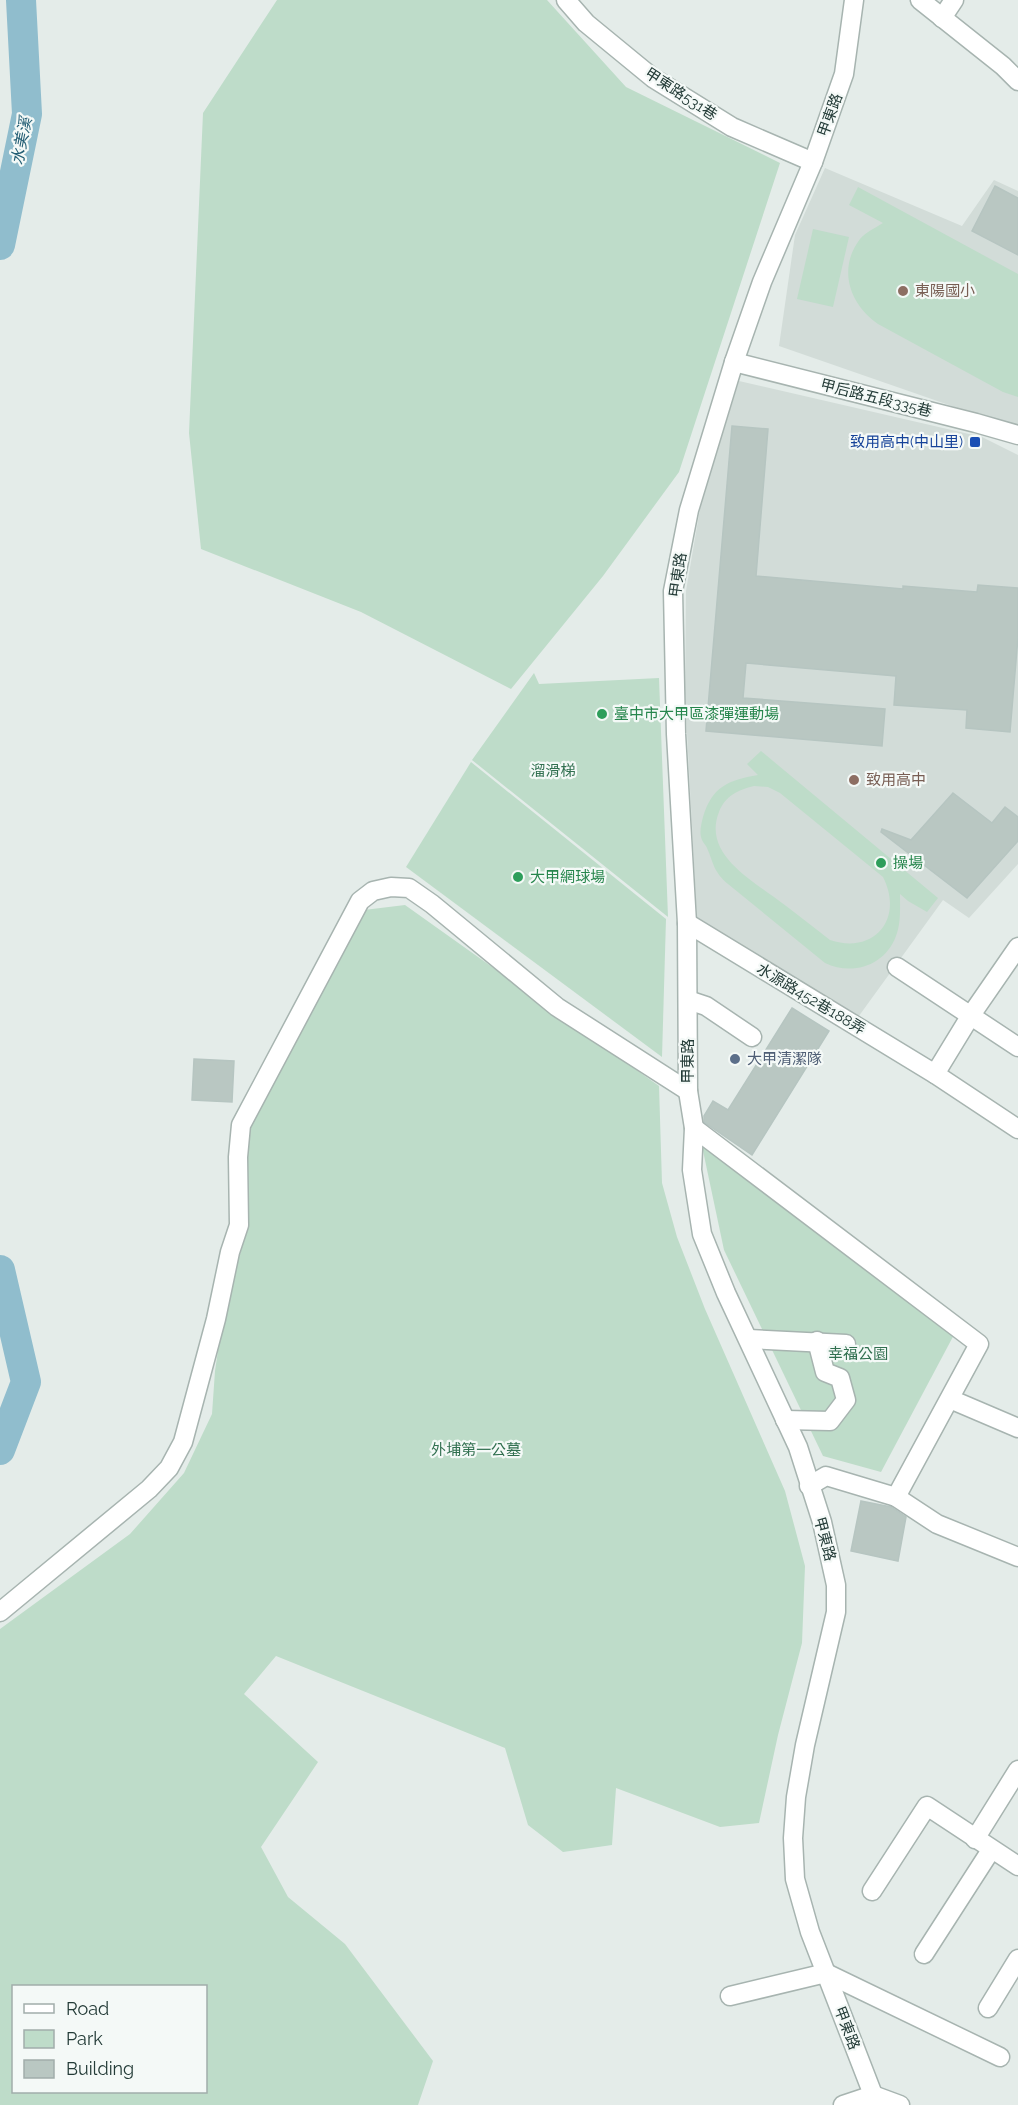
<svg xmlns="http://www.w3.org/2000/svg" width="1018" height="2105" font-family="Raleway,'Noto Sans TC',sans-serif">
  <rect width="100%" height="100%" fill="#e4ece9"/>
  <g fill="#d2dcd8">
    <polygon points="825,168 962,226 994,180 1018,191 1018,429 779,346 795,235"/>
    <polygon points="739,381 982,437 1018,455 1018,864 969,918 943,900 856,1020 697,919 685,695 686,591 701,503"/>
  </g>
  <g fill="#bedcc9" fill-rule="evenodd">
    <polygon points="277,0 547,0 626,87 780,163 679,472 603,576 511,689 361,612 201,549 189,433 203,113"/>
    <path d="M858 187 1018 274V397L1003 392 878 324C850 305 837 269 860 239 866 232 875 228 883 223L849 205Z"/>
    <polygon points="813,229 849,237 833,307 797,299"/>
    <polygon points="534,673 539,684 659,678 668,917 472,760"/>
    <path d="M761 751 938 898 927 912 908 901 900 894C900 908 901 923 896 936 885 966 852 976 825 963L728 884C713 871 714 864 707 848 706 845 703 843 702 840 699 833 701 825 703 817 712 787 728 780 758 775L747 764ZM754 786 768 787 780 793 883 877C904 918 875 955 830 940 811 925 793 911 774 897 748 878 703 852 719 812 725 796 738 790 754 786Z"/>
    <polygon points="471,762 666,919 662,1057 406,867"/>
    <path d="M405 905 659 1086 662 1183 677 1237 705 1309 785 1491 805 1566 802 1643 778 1735 759 1823 720 1827 616 1788 612 1845 563 1852 528 1825 505 1748 276 1656 244 1694 318 1762 261 1847 288 1897 345 1944 433 2061 418 2105H0V1629L130 1534 184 1473 212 1414 215 1371 224 1310 245 1237 239 1141 364 910ZM14 1986H206V2092H14Z"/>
    <polygon points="702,1146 956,1331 881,1472 823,1456 724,1250"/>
  </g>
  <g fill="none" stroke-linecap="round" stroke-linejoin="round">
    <g stroke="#90bdcd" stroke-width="30">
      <polyline points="0,245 27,114 21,0"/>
      <polyline points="0,1270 26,1382 0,1450"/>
    </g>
  </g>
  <g fill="#b9c7c2" stroke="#b6c5c1" stroke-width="1.5">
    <polygon points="995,186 1018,198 1018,255 972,231"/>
    <polygon points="732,426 768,429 756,576 903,589 903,586 977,592 978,585 1018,588 1018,637 1010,732 966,728 967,710 894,705 896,676 746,663 743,698 885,709 882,746 706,731"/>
    <polygon points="953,793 992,823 1005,807 1018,817 1018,841 967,898 881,832 882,829 911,840"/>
    <polygon points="792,1008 829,1031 752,1155 704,1122 704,1116 713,1101 728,1110"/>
    <polygon points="194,1059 234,1061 232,1102 192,1100"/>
    <polygon points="861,1501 891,1507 906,1517 898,1561 851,1551"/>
  </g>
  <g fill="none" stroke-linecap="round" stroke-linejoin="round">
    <defs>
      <g id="minor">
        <polyline points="566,0 586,23 653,78 732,127 813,162"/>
        <polyline points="854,0 844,74 813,162 762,282 734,362 689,510 673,591 676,734 687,923 688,1091 694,1128 692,1170 702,1234 726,1293 798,1447 822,1522 836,1585 836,1612 805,1745 796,1797 793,1838 795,1879 810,1932 877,2105"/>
        <polyline points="920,0 1003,66 1018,81"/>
        <polyline points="942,18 954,0"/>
        <polyline points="734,362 976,423 1018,435"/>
        <polyline points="687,923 935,1074 1018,1129"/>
        <polyline points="897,967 1018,1047"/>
        <polyline points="688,1000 706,1006 752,1037"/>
        <polyline points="935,1074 971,1015 1018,947"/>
        <polyline points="694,1128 979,1344 896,1497 826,1476 809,1486"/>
        <polyline points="749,1339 846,1344"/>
        <polyline points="950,1399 1018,1428"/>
        <polyline points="785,1420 830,1421 846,1400 840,1378 825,1372 817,1341"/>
        <polyline points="896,1497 937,1524 1018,1557"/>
        <polyline points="0,1612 149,1489 169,1468 183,1442 216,1319 230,1252 239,1225 238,1157 241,1125 360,901 373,891 391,887 409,888 432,904 557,1007 688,1091"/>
        <polyline points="975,1839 1018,1770"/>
        <polyline points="872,1891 927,1806 1018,1866"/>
        <polyline points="924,1954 991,1850"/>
        <polyline points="730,1996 826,1973 1000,2057"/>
        <polyline points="988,2008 1018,1959"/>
        <polyline points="843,2105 873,2095 900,2105"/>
      </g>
    </defs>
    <use href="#minor" stroke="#a7b4b0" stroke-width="21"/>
    <use href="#minor" stroke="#fff" stroke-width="18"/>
  </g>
  <g fill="#8d6e63" stroke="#f4f9f7" stroke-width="2">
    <circle cx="903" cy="291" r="6"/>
    <circle cx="854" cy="780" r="6"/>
  </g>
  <rect fill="#1a4fb4" stroke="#f4f9f7" stroke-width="2" x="969" y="436" width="12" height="12" rx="3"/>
  <g fill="#2e9e5b" stroke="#f4f9f7" stroke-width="2">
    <circle cx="602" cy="714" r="6"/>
    <circle cx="881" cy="863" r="6"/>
    <circle cx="518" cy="877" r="6"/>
  </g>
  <circle fill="#5c6f8a" stroke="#f4f9f7" stroke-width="2" cx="735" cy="1059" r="6"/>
  <g text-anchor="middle" stroke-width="4.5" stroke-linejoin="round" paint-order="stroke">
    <g font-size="15" fill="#243c38" stroke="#f4f9f7">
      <text transform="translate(681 94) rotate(33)" y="5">甲東路531巷</text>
      <text transform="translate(830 115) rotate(-70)" y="5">甲東路</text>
      <text transform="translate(876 398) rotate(14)" y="5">甲后路五段335巷</text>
      <text transform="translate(678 575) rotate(-82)" y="5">甲東路</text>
      <text transform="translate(811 999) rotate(31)" y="5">水源路452巷188弄</text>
      <text transform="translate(688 1061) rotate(-90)" y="5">甲東路</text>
      <text transform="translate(825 1539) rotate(75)" y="5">甲東路</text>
      <text transform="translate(847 2028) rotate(69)" y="5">甲東路</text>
    </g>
    <g font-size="15" fill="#785e54" stroke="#f4f9f7" text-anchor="start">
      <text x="915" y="296">東陽國小</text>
      <text x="866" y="785">致用高中</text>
    </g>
    <g font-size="15" fill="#164399" stroke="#f4f9f7" text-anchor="end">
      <text x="963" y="447">致用高中(中山里)</text>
    </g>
    <g font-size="15" fill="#27864d" stroke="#f4f9f7" text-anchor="start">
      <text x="614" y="719">臺中市大甲區漆彈運動場</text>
      <text x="893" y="868">操場</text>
      <text x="530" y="882">大甲網球場</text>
    </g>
    <g font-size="15" fill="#317050" stroke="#f4f9f7">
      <text x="553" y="776">溜滑梯</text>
      <text x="858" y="1359">幸福公園</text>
      <text x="476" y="1455">外埔第一公墓</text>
    </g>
    <g font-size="15" fill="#4e5e75" stroke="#f4f9f7" text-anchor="start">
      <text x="747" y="1064">大甲清潔隊</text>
    </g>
    <g font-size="16" font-style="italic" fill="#235e74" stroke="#f4f9f7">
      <text transform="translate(21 141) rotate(-79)" y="6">水美溪</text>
    </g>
  </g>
  <rect x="12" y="1985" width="195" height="108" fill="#f4f9f7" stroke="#a1adab" stroke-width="1.5"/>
  <rect x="24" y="2004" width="30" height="9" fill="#ffffff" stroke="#a1adab" stroke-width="1.5"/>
  <text x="66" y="2015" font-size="18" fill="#243c38">Road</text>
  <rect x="24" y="2030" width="30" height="18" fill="#bedcc9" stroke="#a1adab" stroke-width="1.5"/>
  <text x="66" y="2045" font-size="18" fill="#243c38">Park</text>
  <rect x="24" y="2060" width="30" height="18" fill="#b9c7c2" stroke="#a1adab" stroke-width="1.5"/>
  <text x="66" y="2075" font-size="18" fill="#243c38">Building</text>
</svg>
